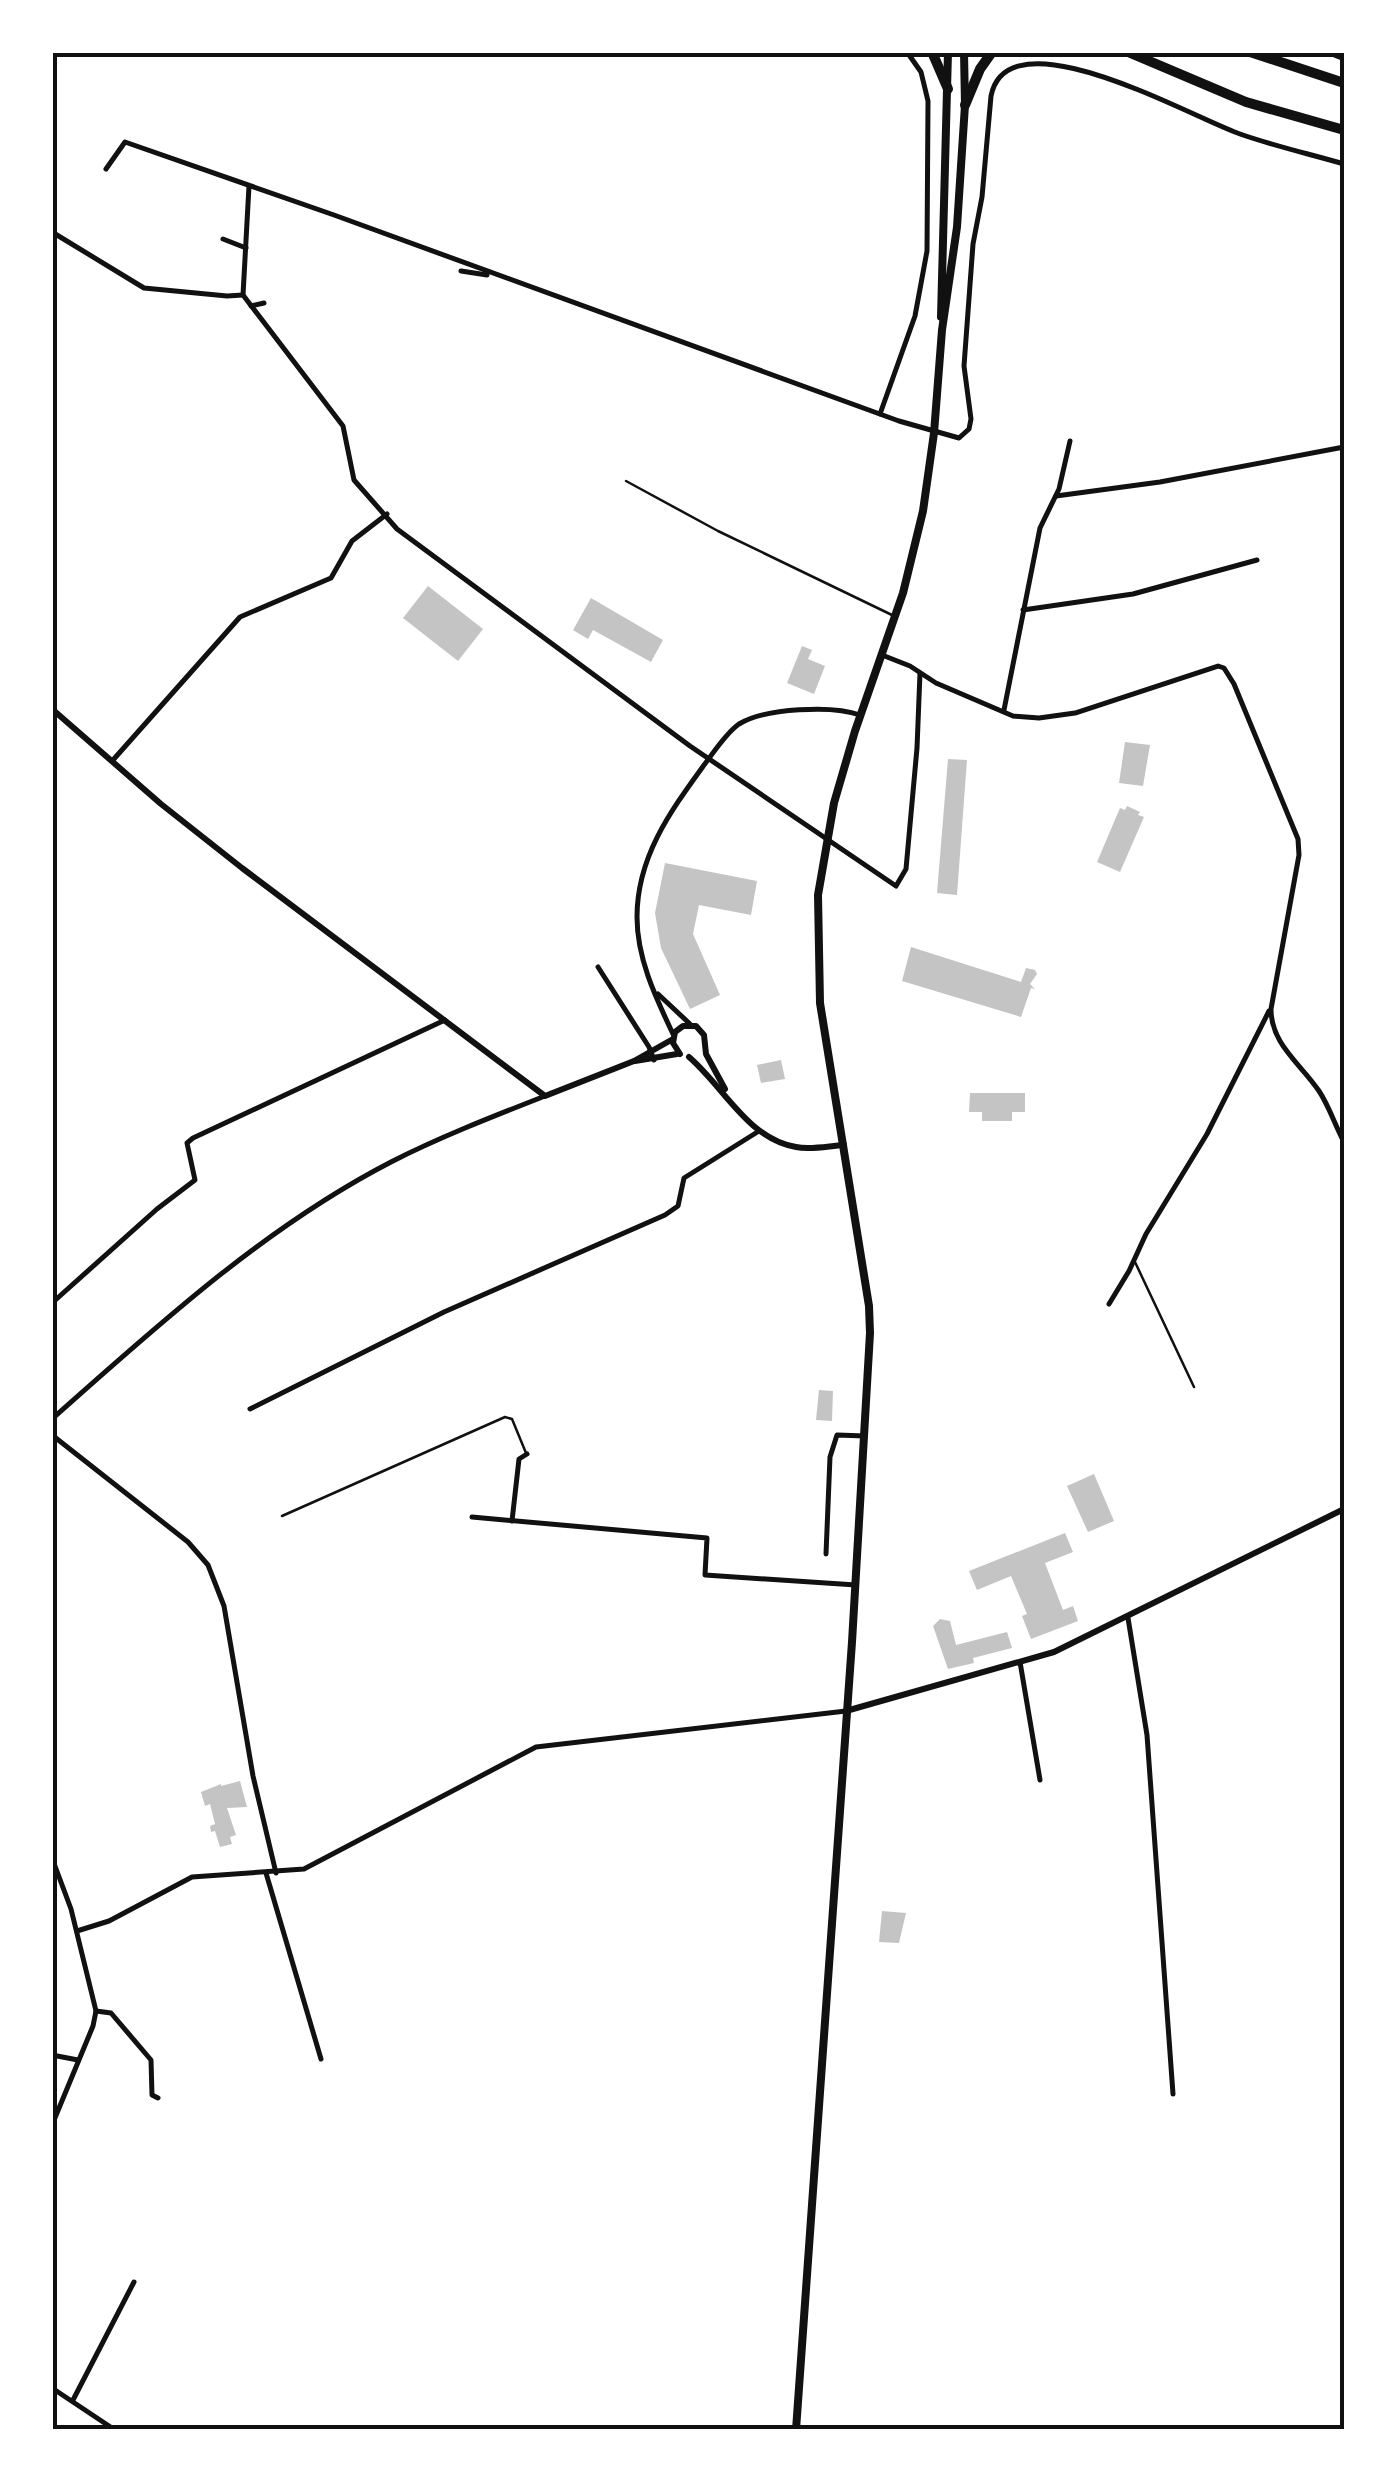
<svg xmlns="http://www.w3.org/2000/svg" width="1397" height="2482" font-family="Montserrat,sans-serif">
  <rect width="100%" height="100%" fill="#fff"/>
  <g fill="#c4c4c4">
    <polygon points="428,586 483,629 458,661 403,618"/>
    <polygon points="591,598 663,640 651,662 593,630 588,639 573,630"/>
    <polygon points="802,646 812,650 808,659 825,666 814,694 787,683"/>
    <polygon points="1125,742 1150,745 1143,786 1119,783"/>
    <polygon points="948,759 967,760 957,895 937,893"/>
    <polygon points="1127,806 1140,812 1138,815 1144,817 1120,872 1097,862 1120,808 1125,810"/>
    <polygon points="665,863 757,881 751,915 699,905 693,934 720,995 690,1009 661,948 655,913"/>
    <polygon points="911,947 1021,982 1026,968 1035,970 1037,974 1030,984 1035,989 1031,988 1021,1017 902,981"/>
    <polygon points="781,1060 785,1079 761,1083 757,1065"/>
    <polygon points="970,1093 1025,1093 1025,1112 1012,1112 1012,1121 982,1121 982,1112 969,1112"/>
    <polygon points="819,1390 833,1391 832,1421 816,1420"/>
    <polygon points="1094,1474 1114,1521 1088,1532 1067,1486"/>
    <polygon points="1065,1533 1073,1552 1045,1563 1063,1610 1073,1606 1078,1621 1031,1639 1022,1616 1027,1614 1011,1576 977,1590 969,1571"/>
    <polygon points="940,1619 950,1621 956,1645 1007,1632 1012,1648 973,1658 974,1663 948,1669 933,1626"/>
    <polygon points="240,1781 247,1807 227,1808 236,1835 230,1837 232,1844 220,1847 215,1831 211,1832 210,1826 215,1824 210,1804 205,1806 201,1792 221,1784 221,1786"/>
    <polygon points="882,1911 906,1913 899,1943 879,1942"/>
  </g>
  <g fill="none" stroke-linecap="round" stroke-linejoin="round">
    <g stroke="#111" stroke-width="2.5">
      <polyline points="626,481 718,531 892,615"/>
      <polyline points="1135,1262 1194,1387"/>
      <polyline points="282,1516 505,1417 512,1419 526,1453"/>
    </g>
    <g stroke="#111" stroke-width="5">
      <path d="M106 169 125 142 334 215 899 421 959 438 969 429 971 419 964 366 973 244 982 197 991 96C1008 11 1195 119 1240 134 1274 146 1310 154 1344 164"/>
      <polyline points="249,186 243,295 343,426 354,480 397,529 690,746 896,886 906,869 917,748 920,673"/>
      <polyline points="52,232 144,288 227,296 243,295"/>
      <polyline points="223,239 246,248"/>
      <polyline points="461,271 487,275"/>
      <polyline points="251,306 264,303"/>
      <polyline points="880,414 915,316 927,251 928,101 921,72 907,52"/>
      <polyline points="1056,496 1160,482 1344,447"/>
      <polyline points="1343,531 1344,530"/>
      <polyline points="1023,610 1133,594 1257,560"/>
      <path d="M882 655 910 666 936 683 1013 716 1039 718 1075 713 1218 666 1224 668 1234 684 1298 839 1299 855 1271 1009C1271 1044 1300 1063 1319 1091 1329 1106 1335 1125 1344 1142"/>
      <polyline points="52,694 52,699"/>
      <polyline points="1004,710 1040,528 1059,489 1070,441"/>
      <polyline points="113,760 240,617 331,578 352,541 387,514"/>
      <polyline points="598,967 649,1047 654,1060"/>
      <polyline points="658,994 690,1024"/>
      <path d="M673 1034C656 998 637 959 637 917 637 857 670 812 704 765 714 752 726 733 739 724 765 708 833 705 860 715"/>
      <polyline points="52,1303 157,1209 195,1180 187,1143 193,1138 445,1020"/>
      <polyline points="1109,1304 1129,1271 1146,1234 1207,1134 1269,1011"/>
      <polyline points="250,1409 444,1312 665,1215 678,1206 684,1178 759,1131"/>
      <path d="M52 1419C158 1325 265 1227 391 1162 440 1137 494 1116 545 1096"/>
      <polyline points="52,1435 188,1542 208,1565 224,1606 253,1776 276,1873"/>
      <polyline points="472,1517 707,1538 705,1575 856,1585"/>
      <polyline points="512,1521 519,1459 527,1454"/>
      <polyline points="826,1554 830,1457 837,1435 865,1436"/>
      <polyline points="1128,1618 1147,1735 1173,2094"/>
      <polyline points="1020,1662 1040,1780"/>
      <polyline points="52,1858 71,1909 96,2011 93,2026 52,2125"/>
      <polyline points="266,1873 321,2059"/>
      <polyline points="77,1931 109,1921 192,1877 304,1869 536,1747 846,1711"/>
      <polyline points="96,2011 111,2013 151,2060 152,2095 158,2098"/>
      <polyline points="52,2055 78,2060"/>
      <polyline points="52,2388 115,2430"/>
      <polyline points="73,2400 134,2282"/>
    </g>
    <g stroke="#111" stroke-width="6">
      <polyline points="52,709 161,804 242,868 545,1096 634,1061 673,1039"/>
      <polyline points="680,1054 673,1043 675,1032 683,1026 696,1026 704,1035 706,1054 725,1089"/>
      <path d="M689 1057C724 1087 748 1139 796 1147 811 1150 828 1146 844 1145"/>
      <polyline points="635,1061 677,1054"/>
      <polyline points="846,1711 1054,1652 1344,1509"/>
    </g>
    <g stroke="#111" stroke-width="8">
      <polyline points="941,317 948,52"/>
      <polyline points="796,2430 852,1642 870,1333 869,1306 820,1003 818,895 834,803 855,731 903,593 923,511 934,433 942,330 957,227 965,105 964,52"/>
    </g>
    <g stroke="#111" stroke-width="10">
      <polyline points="932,52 948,89"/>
      <polyline points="1128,52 1246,102 1344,130"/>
      <polyline points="1250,52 1344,83"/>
      <polyline points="1334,52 1344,56"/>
      <polyline points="965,105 980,69 992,52"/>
    </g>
  </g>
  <rect width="1397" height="2482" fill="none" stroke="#ffffff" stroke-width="110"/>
  <rect x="55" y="55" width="1287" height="2372" fill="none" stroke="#111" stroke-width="4"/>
</svg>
